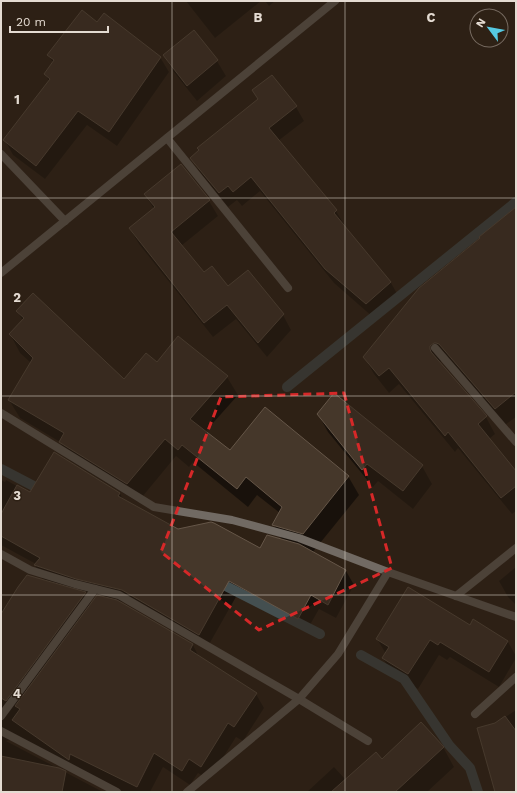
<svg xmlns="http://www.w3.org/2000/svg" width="517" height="793" font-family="'Work Sans',sans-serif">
  <rect width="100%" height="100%" fill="#2e2115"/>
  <g fill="#0007" fill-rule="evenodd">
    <polygon points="186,1 261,1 215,38"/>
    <polygon points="265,1 275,1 269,6"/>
    <polygon points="98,23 160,57 169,72 117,146 87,125 45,179 13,155 5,140 49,81 45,74 53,63 49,55"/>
    <polygon points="194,31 217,61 226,76 197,101 173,71 164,55"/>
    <polygon points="253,90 296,107 304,121 278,141 336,211 345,226 344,226 391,283 399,297 374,318 334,283 260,191 242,206 237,200 228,207 200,172 191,158 258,100"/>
    <polygon points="181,166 209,201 218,216 181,246 204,274 228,288 283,315 291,330 267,357 236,319 213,337 139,244 130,229 154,209 145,195"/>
    <polygon points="516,208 516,417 505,425 443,359 439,363 486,417 495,434 489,439 516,472 516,511 512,514 458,448 455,452 399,384 389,393 374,374 364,357"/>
    <path d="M17 311 124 381 157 364 227 377 238 395 205 432 230 451 348 476 359 495 312 553 346 571 354 585 336 618 319 609 306 632 237 595 207 648 130 604 116 600 193 645 199 657 256 694 264 708 243 741 236 737 209 780 198 773 190 785 163 767 150 792H111L10 740 6 741 103 792H1V607L5 610 44 581 35 565 36 564 1 545V480L5 482 6 480 31 494 120 493 123 500 178 530 260 549 282 540 274 525 280 513 257 495 248 507 193 462 189 467 176 456 138 502 71 461 60 442 20 418 9 400 31 363 20 353 10 334 23 321ZM84 592 98 596 92 605Z"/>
    <polygon points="318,414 422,466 432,484 413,509 378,481 373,487 328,432"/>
    <polygon points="516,567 516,605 508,597 499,581"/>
    <polygon points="474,620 508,642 516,656 516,658 499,687 450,657 447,660 439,655 418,689 392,674 383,658 386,654 377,639 470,626"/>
    <polygon points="516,710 516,792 496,792 495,724"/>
    <polygon points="443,747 454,767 427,792 309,792 308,791 334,767 346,780 382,760"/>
  </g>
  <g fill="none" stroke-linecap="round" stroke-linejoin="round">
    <g stroke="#444f50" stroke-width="10">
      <polyline points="287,387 516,202"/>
      <polyline points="1,469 45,492"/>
      <polyline points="214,580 320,634"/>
      <polyline points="361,655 404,679 449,745 470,768 478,792"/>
    </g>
  </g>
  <g fill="#45372a" stroke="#655648">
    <polygon points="82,10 97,22 104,13 161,57 109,132 78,111 36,166 3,140 50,79 44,74 54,60 47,55"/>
    <polygon points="194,30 218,60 187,86 163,55"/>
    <polygon points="272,75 297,106 269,128 337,210 334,213 391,282 366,304 325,269 251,177 233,192 228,186 219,193 190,158 199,150 197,148 258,99 252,90"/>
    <polygon points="181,164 210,200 171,232 204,272 212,266 228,286 248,270 284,314 258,343 227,305 204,323 129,228 155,207 144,194"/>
    <polygon points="516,207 516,392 495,409 439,344 436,343 434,343 430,346 430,349 431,352 487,416 478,424 516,471 516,486 501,498 448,432 445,436 389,368 379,376 363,357 419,288 480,238 479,237"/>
    <polygon points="33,293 124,379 146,353 157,362 178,336 228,376 190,419 230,450 265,407 349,476 303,534 272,525 282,507 246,477 237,489 182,445 178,450 165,439 127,484 59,442 64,433 8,400 33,358 9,334 24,318 16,311"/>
    <polygon points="334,393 423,465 403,491 367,464 362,470 317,414"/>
    <polygon points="54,452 120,493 118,496 178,529 211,522 214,523 260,548 267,535 299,544 346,570 328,605 311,595 298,619 229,581 199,635 122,590 76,579 34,565 40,558 1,536 1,514 17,485 30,492"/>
    <polygon points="27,575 86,592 6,701 1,698 1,614 18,587"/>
    <polygon points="408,587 470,625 473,619 508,641 489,672 440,642 438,645 430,640 408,674 382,658 389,647 376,639"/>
    <polygon points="97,595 117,600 193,644 190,650 257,693 234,727 228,723 201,767 189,759 182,771 154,753 137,787 70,754 69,760 12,720 20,709 15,706"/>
    <polygon points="505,716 516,731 516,792 495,792 477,728 495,723"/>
    <polygon points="421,722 444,747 395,792 331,792 376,752 382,759"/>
    <polygon points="1,756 59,768 66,771 62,792 1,792"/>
  </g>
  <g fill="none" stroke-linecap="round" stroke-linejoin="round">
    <g stroke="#716a63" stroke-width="8">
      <polyline points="167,138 288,288"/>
      <polyline points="435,348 516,442"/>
      <polyline points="299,699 368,741"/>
      <polyline points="475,714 516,677"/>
    </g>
    <g stroke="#716a63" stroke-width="8">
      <polyline points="1,154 65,221"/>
      <polyline points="1,273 335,1"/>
      <polyline points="1,413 154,507 232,520 299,538 388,572 516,617"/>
      <polyline points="1,554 30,570 75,584 119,595 299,699"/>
      <polyline points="456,596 516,548"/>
      <polyline points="1,716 95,589"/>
      <polyline points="1,731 117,792"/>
      <polyline points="187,792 299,699 338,654 388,572"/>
    </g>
  </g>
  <path d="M0 0H517V793H0ZM344 393 392 568 259 630 161 552 221 397Z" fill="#2e2115" fill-opacity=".55" fill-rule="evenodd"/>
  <path fill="none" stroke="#d62828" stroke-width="3" stroke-dasharray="8 5" stroke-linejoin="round" d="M344 393 392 568 259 630 161 552 221 397Z"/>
  <path fill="none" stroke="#e4dbd2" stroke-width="1" stroke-opacity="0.55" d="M172 1V792M345 1V792M1 198H516M1 396H516M1 595H516"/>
  <g font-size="13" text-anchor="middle" font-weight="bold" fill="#e4dbd2" stroke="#2e2115" stroke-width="3" stroke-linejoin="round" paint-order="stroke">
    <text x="258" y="22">B</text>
    <text x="431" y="22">C</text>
    <text x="17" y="104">1</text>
    <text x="17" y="302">2</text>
    <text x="17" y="500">3</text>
    <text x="17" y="698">4</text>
  </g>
  <rect width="517" height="793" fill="none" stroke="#e4dbd2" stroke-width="4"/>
  <g transform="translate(489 28) rotate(302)"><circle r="19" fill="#2e2115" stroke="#776b61"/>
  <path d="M0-3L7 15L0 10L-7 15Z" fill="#56c9e1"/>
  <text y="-6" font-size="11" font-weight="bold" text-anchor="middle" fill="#e4dbd2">N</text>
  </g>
  <path d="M10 26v6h98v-6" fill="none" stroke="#e4dbd2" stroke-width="2"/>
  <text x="16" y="26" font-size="12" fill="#e4dbd2" stroke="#2e2115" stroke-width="3" paint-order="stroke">20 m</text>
</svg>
